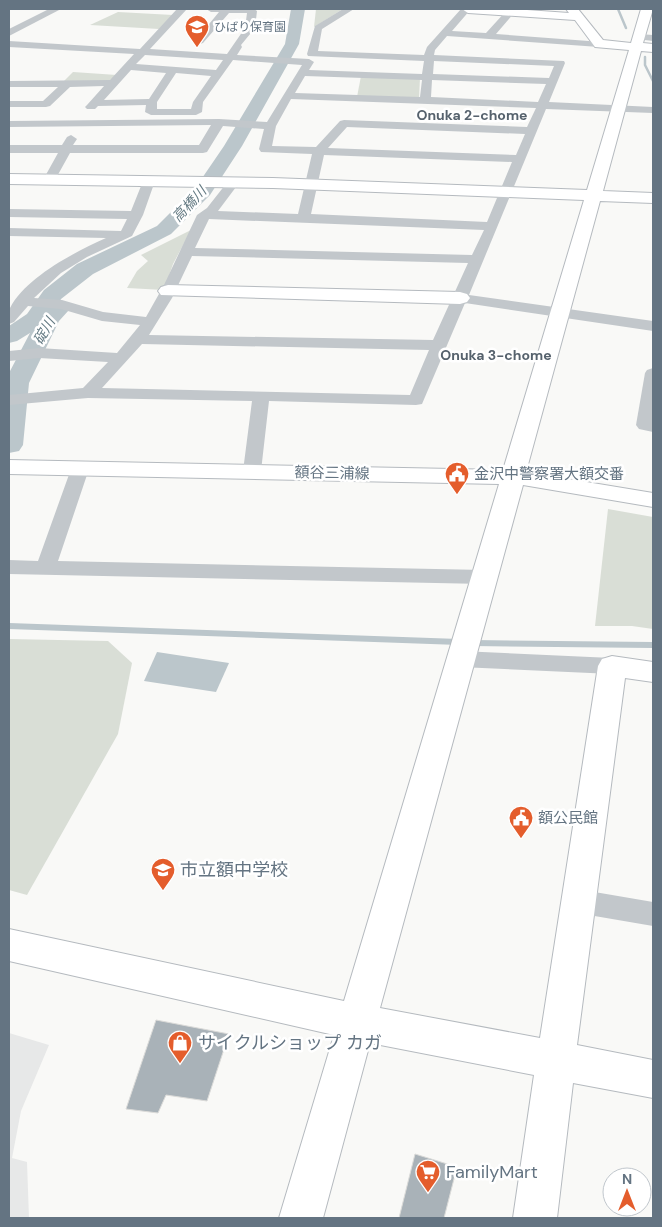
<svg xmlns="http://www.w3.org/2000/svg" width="662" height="1227" font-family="'DM Sans','Noto Sans JP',sans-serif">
  <rect width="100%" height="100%" fill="#f9f9f7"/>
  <polygon fill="#e7e8e8" points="9,1033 49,1045 21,1111 12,1158 27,1162 29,1218 9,1218"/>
  <g fill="#d9ded6">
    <polygon points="316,9 343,9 314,27"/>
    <polygon points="118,12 173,15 159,29 90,25"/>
    <polygon points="73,72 117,75 109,81 63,82"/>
    <polygon points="361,76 420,78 419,99 357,97"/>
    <polygon points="191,230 173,264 164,290 127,288 137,271 148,261 141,255"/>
    <polygon points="608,509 653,517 653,629 632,626 595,626"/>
    <polygon points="9,639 108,641 132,663 118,734 27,895 9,890"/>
  </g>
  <polygon fill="#bbc6cb" points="157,652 229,663 216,692 144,681"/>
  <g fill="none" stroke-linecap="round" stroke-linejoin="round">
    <g stroke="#bbc6cb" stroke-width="2.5">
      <polyline points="618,9 626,28"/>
      <polyline points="645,57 645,65 653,81"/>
    </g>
    <g stroke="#bbc6cb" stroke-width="6">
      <polyline points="9,626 459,642"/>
      <polyline points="473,643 653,645"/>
    </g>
    <polygon fill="#bbc6cb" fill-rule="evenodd" points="291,9 305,9 299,44 242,146 210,195 171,234 93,274 61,299 59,303 65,305 69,310 59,321 29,383 23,445 19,451 9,453 9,373 30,333 17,341 9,343 9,326 27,314 44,290 77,264 157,226 196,187 224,146 285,44"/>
  </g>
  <g fill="#a9b2b8" stroke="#dbdbd9">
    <polygon points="156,1020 229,1034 207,1101 166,1095 158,1113 126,1109"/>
    <polygon points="415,1154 457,1167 444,1218 399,1218"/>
  </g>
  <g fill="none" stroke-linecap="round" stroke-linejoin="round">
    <defs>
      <g id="secondary">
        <polygon points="462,9 513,9 569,13 566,9 578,9 603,40 631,43 641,9 653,9 643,43 653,44 653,52 641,51 603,191 653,193 653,203 600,201 526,472 653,493 653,507 523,485 380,1008 540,1038 598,666 602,659 612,656 653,662 653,682 625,678 577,1045 653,1060 653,1098 573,1083 557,1218 513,1218 534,1075 370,1043 323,1218 279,1218 334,1035 9,961 9,929 344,1001 499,484 9,474 9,460 503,470 584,200 273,188 9,184 9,174 273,178 587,190 629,50 595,47 575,20 468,13"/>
        <polygon points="168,285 460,292 467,294 470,298 467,302 460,304 161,295 158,291 161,287"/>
      </g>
    </defs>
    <use href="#secondary" stroke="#b5babf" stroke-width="2"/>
    <g fill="#c2c7cb" fill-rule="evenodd">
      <polygon points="49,9 61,9 9,36 9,29"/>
      <path d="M177 9H187L150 49 227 54 245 28 247 13H229L203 43 200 44 195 41 219 12H211L206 9H254L257 11 255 28 241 45 242 47 237 55 309 59 314 62 309 70 422 74 424 61 308 56 307 54 315 26 343 9H354L322 29 318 51 424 55 427 47 461 9H471L452 31 486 33 507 10 510 9 515 12 496 34 602 42V46L599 47 447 36 435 50 434 55 564 61 565 63 549 102 653 107V113L546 109 469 295 653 321V331L465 303 422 404 416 405 269 401 261 471 258 475 252 477 246 475 243 471 252 401 88 398 9 405V395L83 388 108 362 39 358 9 361V351L39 348 117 353 140 325 102 321 61 309 28 306 14 322 9 324C9 319 8 312 10 308 26 277 75 252 106 238L9 236V228L121 231 127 219 9 217V209L131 211 143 181 145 178H153L155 181 143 215 132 236 87 257 61 273 34 298 62 300 103 312 146 317 164 285 197 215 207 208 229 180 233 179 239 183 218 211 298 214 312 154 261 152 259 149 264 129 223 126 207 152 203 153H70L55 180 49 184 43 180 58 153H9V145H62L67 137 71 135 77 139 73 145H199L211 125 9 127V121L219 119 267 122 302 65 233 60 203 102 202 112 196 115H151L145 112 146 105 98 106 95 109H87L85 107 87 105 104 86 70 87 50 106 46 107H9V101H43L58 87H9V81L110 80 134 54 9 47V41L140 49ZM145 55 223 60 216 70 136 64ZM434 61 554 66 549 78 433 74ZM131 70 166 73 149 99 104 100ZM176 73 211 76 193 102 191 109H157V102ZM305 76 422 80 420 97 295 93ZM432 80 546 84 538 102 431 97ZM291 99 536 108 527 127 344 120 340 121 316 147 272 146 276 126ZM347 127 525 134 516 155 328 148ZM324 155 512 162 487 222 311 214ZM209 219 484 230 472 255 195 248ZM192 256 468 263 433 340 149 335 172 298ZM142 344 429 350 410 395 102 388Z"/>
      <polygon points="639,34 653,35 653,41 636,39 636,35"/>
      <polygon points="653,368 653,432 639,429 636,425 645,373 647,370"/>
      <polygon points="80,463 86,465 89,469 58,561 484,570 491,572 494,577 491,582 484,584 9,574 9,560 38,561 71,469 74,465"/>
      <polygon points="460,651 612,658 620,660 623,666 620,672 612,674 460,667 452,665 449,659 452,653"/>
      <polygon points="577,889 653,902 653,926 577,913 567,909 563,901 567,893"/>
    </g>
    <use href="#secondary" fill="#fff" fill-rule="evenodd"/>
  </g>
  <defs>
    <symbol id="school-pin" viewBox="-11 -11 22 30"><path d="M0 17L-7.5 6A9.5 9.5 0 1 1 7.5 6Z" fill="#e45d2c" stroke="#fff"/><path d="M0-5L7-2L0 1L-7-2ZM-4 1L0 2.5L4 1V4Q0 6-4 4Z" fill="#fff"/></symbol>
    <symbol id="civic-pin" viewBox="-11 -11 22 30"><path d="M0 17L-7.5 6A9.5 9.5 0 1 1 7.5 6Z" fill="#e45d2c" stroke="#fff"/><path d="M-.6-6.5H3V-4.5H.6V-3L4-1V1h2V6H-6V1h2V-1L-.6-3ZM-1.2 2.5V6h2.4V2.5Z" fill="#fff"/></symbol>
    <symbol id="shop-pin" viewBox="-11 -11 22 30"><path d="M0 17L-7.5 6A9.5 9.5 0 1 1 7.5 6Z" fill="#e45d2c" stroke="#fff"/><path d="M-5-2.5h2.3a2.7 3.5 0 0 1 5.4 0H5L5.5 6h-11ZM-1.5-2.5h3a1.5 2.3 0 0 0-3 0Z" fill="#fff"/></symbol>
    <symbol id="supermarket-pin" viewBox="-11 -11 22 30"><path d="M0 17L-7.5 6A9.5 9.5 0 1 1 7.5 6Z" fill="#e45d2c" stroke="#fff"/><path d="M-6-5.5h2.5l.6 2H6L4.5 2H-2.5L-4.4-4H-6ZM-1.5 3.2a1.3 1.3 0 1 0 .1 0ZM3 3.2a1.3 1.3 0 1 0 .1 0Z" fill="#fff"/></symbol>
  </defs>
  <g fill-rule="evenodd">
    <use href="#school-pin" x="183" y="13" width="28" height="38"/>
    <use href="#civic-pin" x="443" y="460" width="28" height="38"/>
    <use href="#civic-pin" x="507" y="804" width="28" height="38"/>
    <use href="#school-pin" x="149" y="856" width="28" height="38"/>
    <use href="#shop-pin" x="166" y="1029" width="28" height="38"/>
    <use href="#supermarket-pin" x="414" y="1158" width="28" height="38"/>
  </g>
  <g text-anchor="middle" stroke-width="5" stroke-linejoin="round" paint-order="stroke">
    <g font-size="12" fill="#647482" stroke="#fff" text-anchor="start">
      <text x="214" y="31">ひばり保育園</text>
    </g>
    <g font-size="14" font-weight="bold" fill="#56626d" stroke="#fff">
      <text x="472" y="120">Onuka 2-chome</text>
      <text x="496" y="360">Onuka 3-chome</text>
    </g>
    <g font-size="14" font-style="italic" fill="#647a83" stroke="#fff">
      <text transform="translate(189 204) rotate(-47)" y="5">高橋川</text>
      <text transform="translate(44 331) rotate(-60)" y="5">碇川</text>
    </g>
    <g font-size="15" fill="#647482" stroke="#fff">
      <text transform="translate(332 473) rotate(1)" y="5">額谷三浦線</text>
    </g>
    <g font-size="15" fill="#647482" stroke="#fff" text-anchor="start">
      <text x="474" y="479">金沢中警察署大額交番</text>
      <text x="538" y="823">額公民館</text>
    </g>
    <g font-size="18" fill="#647482" stroke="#fff" text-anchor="start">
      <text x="180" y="876">市立額中学校</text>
      <text x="198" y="1049">サイクルショップ カガ</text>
      <text x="446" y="1178">FamilyMart</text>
    </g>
  </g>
  <rect width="662" height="1227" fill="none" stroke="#647482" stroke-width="20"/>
  <g transform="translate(627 1192)"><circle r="24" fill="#ffffff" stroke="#c1c7cd"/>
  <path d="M0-4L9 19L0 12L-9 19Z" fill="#e45d2c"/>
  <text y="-8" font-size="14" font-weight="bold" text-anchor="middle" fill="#647482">N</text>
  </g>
</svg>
